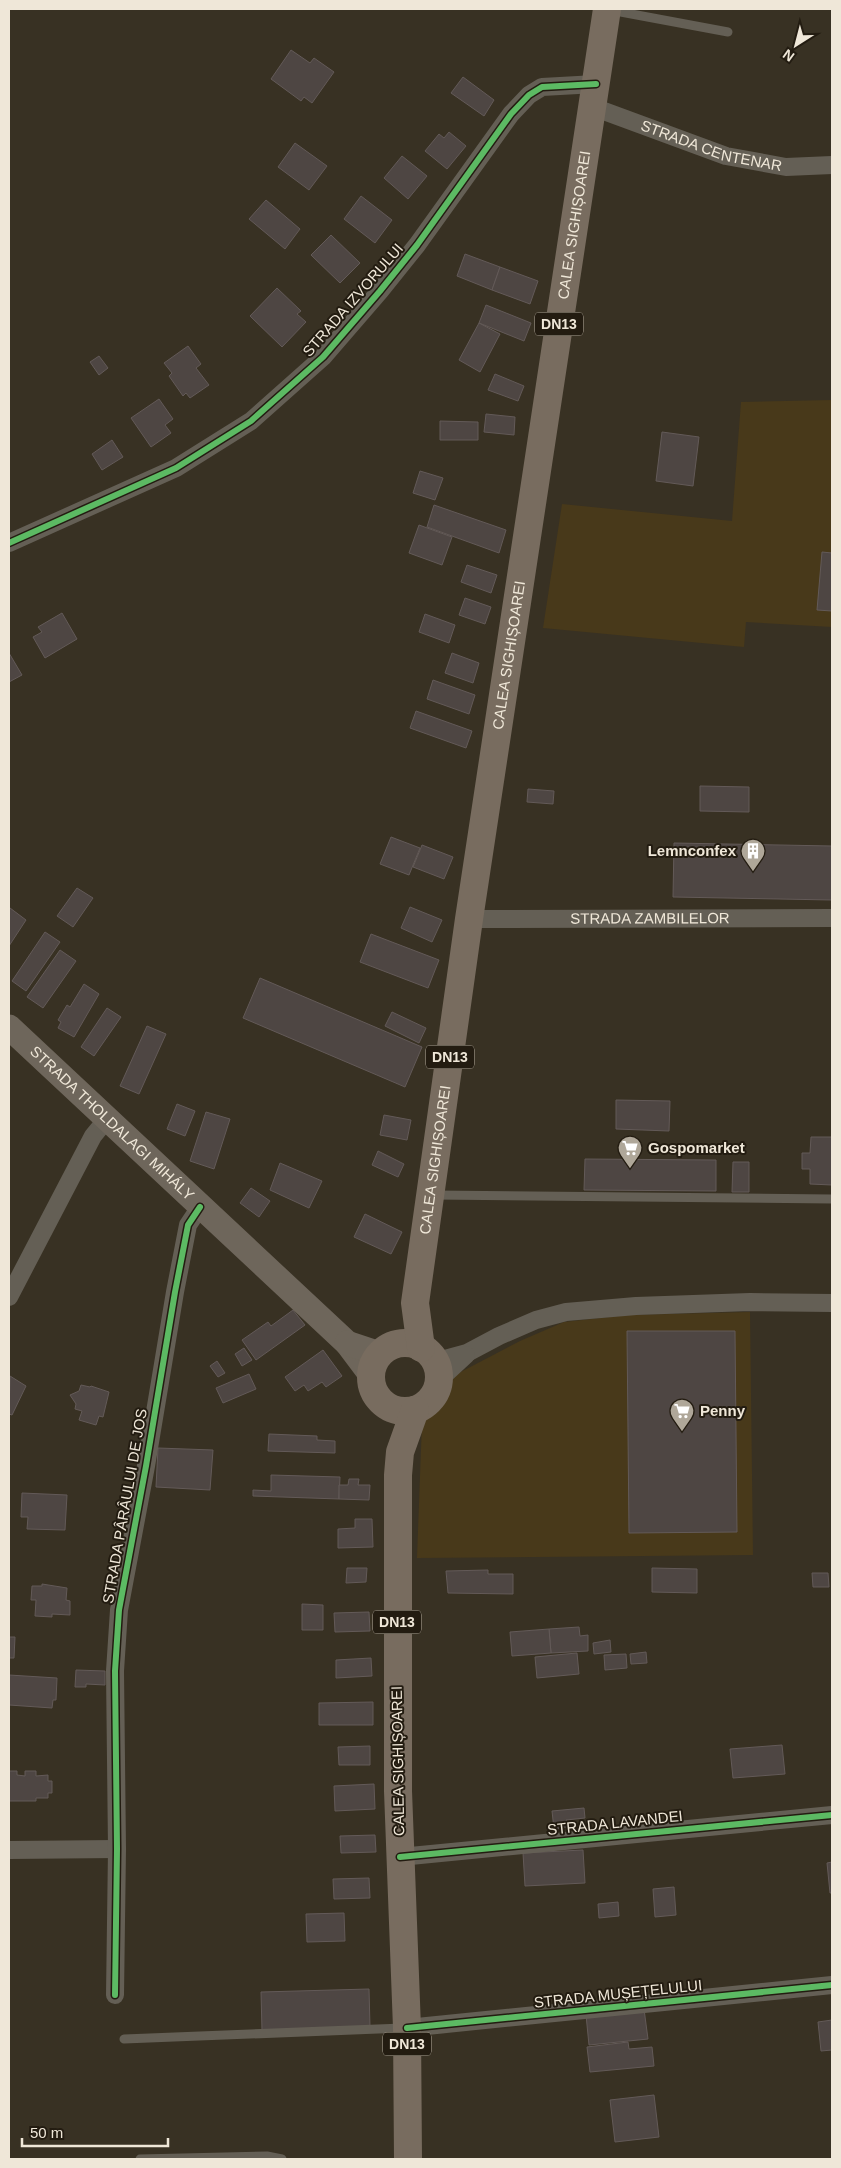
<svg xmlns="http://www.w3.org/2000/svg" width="841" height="2168" font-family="Helvetica,sans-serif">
  <rect width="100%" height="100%" fill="#383123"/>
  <g fill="#48391a">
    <polygon points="832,400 832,627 746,622 744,647 543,628 562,504 732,521 741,402"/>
    <polygon points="750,1312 753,1555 417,1558 422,1422 441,1403 455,1375 520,1341 564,1322 629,1315"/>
  </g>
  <g fill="#4e4643" stroke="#635a58">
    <polygon points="291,50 310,63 314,58 334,72 312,103 304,97 301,101 271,79"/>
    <polygon points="463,77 494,100 484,116 451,93"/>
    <polygon points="449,132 466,146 447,169 425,151 439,134 444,138"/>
    <polygon points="295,143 327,166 309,190 278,167"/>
    <polygon points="402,156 427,176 408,199 384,178"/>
    <polygon points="361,196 392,220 375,243 344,219"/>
    <polygon points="266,200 300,229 285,249 249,219"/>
    <polygon points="331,235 360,263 340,283 311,255"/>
    <polygon points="465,254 500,267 492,290 457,276"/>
    <polygon points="500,267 538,281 530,304 492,290"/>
    <polygon points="277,288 301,311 297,314 306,322 282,347 250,316"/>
    <polygon points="486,305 531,323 524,341 479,323"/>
    <polygon points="479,323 500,334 480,372 459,360"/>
    <polygon points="188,346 201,364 196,368 209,385 190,398 186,393 183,396 169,376 172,373 164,363"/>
    <polygon points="99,356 108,368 99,375 90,362"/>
    <polygon points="495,374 524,386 518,401 488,390"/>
    <polygon points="159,399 173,419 165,425 171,433 151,447 131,418"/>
    <polygon points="486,414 515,417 514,435 484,432"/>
    <polygon points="440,421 478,422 478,440 440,440"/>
    <polygon points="662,432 699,437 693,486 656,481"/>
    <polygon points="112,440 123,457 102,470 92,454"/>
    <polygon points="420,471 443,478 435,500 413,493"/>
    <polygon points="434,505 506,530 499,553 427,527"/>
    <polygon points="419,525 452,537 442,565 409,553"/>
    <polygon points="822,552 832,553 832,611 817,610"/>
    <polygon points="467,565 497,575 491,593 461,582"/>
    <polygon points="465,598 491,607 485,624 459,615"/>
    <polygon points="62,613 77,639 45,658 33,637 42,632 38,627"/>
    <polygon points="425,614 455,625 449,643 419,632"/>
    <polygon points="9,653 22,675 9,682"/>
    <polygon points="452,653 479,663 473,683 445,673"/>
    <polygon points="433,680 475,695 469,714 427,699"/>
    <polygon points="416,711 472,731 466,748 410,728"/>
    <polygon points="700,786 749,787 749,812 700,811"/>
    <polygon points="528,789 554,791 553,804 527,802"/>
    <polygon points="391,837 420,848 409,875 380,864"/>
    <polygon points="674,843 832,846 832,900 673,897"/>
    <polygon points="422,845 453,857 444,879 413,867"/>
    <polygon points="77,888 93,898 73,927 57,916"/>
    <polygon points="410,907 442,920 432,942 401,928"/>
    <polygon points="10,908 26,920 9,946 9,910"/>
    <polygon points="45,932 60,942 26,991 12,981"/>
    <polygon points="371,934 439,960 428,988 360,962"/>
    <polygon points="60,950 76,961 43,1008 27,997"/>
    <polygon points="260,978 422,1047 405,1087 243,1018"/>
    <polygon points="84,984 99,994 74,1037 58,1028 61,1022 58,1020 67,1005 70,1007"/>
    <polygon points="107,1008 121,1017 94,1056 81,1047"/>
    <polygon points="392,1012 426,1028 419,1043 385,1026"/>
    <polygon points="147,1026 166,1034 139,1094 120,1086"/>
    <polygon points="616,1100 670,1101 669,1131 616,1129"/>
    <polygon points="177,1104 195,1111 185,1136 167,1129"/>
    <polygon points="206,1112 230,1119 214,1169 190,1161"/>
    <polygon points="384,1115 411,1120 407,1140 380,1135"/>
    <polygon points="811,1137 832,1137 832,1185 810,1184 810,1169 802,1169 802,1153 810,1153"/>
    <polygon points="378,1151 404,1164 398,1177 372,1165"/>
    <polygon points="585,1159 716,1160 716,1191 584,1190"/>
    <polygon points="733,1162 749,1162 749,1192 732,1192"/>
    <polygon points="280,1163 322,1181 309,1208 270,1190"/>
    <polygon points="251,1188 270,1201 259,1217 240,1203"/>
    <polygon points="365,1214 402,1232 391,1254 354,1237"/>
    <polygon points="293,1310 305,1325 256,1360 242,1340 268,1322 271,1326"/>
    <polygon points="627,1331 735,1331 737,1532 629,1533"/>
    <polygon points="244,1348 252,1360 242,1366 235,1354"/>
    <polygon points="323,1350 342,1376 326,1387 322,1382 308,1391 304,1385 295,1391 285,1377"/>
    <polygon points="217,1361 225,1373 218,1377 210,1366"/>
    <polygon points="249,1374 256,1389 223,1403 216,1388"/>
    <polygon points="10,1376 26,1386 12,1415 9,1414"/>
    <polygon points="81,1385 90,1387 91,1386 109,1392 103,1417 99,1416 96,1425 79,1420 82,1411 75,1409 76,1404 70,1395 79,1391"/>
    <polygon points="269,1434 317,1436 317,1440 335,1441 335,1453 268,1451"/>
    <polygon points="158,1448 213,1450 210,1490 156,1487"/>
    <polygon points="271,1475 340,1477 339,1499 253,1496 253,1490 271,1491"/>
    <polygon points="349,1479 359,1479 358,1485 370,1485 369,1500 339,1499 339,1485 348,1485"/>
    <polygon points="22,1493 67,1495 65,1530 27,1529 28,1517 21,1517"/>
    <polygon points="355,1519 372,1519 373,1547 338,1548 338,1529 355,1528"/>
    <polygon points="347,1568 367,1568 366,1582 346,1583"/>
    <polygon points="652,1568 697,1569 697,1593 652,1592"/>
    <polygon points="488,1570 488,1574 513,1574 513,1594 448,1593 446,1571"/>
    <polygon points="812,1573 828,1573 829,1587 813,1587"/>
    <polygon points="42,1584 67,1588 66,1600 70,1601 70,1615 52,1614 52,1617 35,1616 36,1600 31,1600 32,1586 42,1586"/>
    <polygon points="302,1604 323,1605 323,1630 302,1630"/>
    <polygon points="369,1612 370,1631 335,1632 334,1613"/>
    <polygon points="579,1627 580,1636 588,1635 588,1651 551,1653 549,1629"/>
    <polygon points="549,1629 551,1653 512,1656 510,1632"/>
    <polygon points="9,1637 15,1637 14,1658 9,1658"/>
    <polygon points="610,1640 611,1652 594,1654 593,1643"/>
    <polygon points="646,1652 647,1663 631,1664 630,1654"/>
    <polygon points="577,1653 579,1674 537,1678 535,1657"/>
    <polygon points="626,1654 627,1668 605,1670 604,1655"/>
    <polygon points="371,1658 372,1676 336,1678 336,1660"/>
    <polygon points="76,1670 105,1671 105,1685 86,1684 86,1687 75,1687"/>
    <polygon points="9,1675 57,1678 56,1700 53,1700 52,1708 9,1705"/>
    <polygon points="373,1702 373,1725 319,1725 319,1703"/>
    <polygon points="782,1745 785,1774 733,1778 730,1749"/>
    <polygon points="370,1746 370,1765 339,1765 338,1747"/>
    <polygon points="9,1771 17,1771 17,1775 25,1776 25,1771 36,1771 36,1776 48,1775 48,1781 52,1781 52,1793 48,1793 48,1798 36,1798 36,1801 9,1801"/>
    <polygon points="374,1784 375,1809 335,1811 334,1786"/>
    <polygon points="584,1808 585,1818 566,1820 567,1827 554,1829 552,1811"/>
    <polygon points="375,1835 376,1852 341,1853 340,1836"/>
    <polygon points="583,1850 585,1883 525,1886 523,1853"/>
    <polygon points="832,1862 832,1893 830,1893 827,1863"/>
    <polygon points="369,1878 370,1898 334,1899 333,1879"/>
    <polygon points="674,1887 676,1915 655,1917 653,1889"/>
    <polygon points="618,1902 619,1916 599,1918 598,1904"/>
    <polygon points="344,1913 345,1941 307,1942 306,1914"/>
    <polygon points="369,1989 370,2027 262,2031 261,1992"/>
    <polygon points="644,2009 648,2039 589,2045 586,2015"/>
    <polygon points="832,2020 832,2050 821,2051 818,2022"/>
    <polygon points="628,2042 629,2049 652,2047 654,2066 590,2072 587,2047"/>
    <polygon points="654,2095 659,2137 615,2142 610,2100"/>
  </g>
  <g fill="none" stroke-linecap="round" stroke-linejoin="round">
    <g stroke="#645f55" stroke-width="9">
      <polyline points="610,10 728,32"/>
      <polyline points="433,1195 832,1199"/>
      <polyline points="124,2039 403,2028"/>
      <polyline points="140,2159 267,2156 282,2159"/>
    </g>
    <g stroke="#645f55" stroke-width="18">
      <path id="s1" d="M593 107 726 156 786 167 832 165"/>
      <polyline points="9,543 176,468 251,421 323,357 380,291 417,245 511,114 529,95 542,87 596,84"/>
      <path id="s2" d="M469 919 832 918"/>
      <polyline points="9,1297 93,1136 107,1119"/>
      <polyline points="434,1362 467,1353 499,1336 536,1320 566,1312 636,1306 750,1302 832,1303"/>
      <polyline points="439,1380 466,1355"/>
      <polyline points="9,1850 117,1849"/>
      <polyline points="400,1857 832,1815"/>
      <polyline points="115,1995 117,1849 115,1671 119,1610 146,1466 175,1292 188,1225 200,1207"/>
      <polyline points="407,2028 832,1985"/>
    </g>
    <g stroke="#6e665b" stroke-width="25">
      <path id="s3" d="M9 1027 347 1343 371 1375"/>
      <polyline points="347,1343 380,1354"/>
    </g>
    <g stroke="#786c5f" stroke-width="28">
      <circle cx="405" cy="1377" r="34"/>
      <path id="s4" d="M421 1348 415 1303 469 919 607 9"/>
      <polyline points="408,2159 407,2028 398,1791 398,1475 400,1452 415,1410"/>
    </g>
    <defs>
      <g id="cycleway">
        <polyline points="9,543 176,468 251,421 323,357 380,291 417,245 511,114 529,95 542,87 596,84"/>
        <polyline points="400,1857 832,1815"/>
        <polyline points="115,1995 117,1849 115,1671 119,1610 146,1466 175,1292 188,1225 200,1207"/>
        <polyline points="407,2028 832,1985"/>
      </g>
    </defs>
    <use href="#cycleway" stroke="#231c11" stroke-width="9"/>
    <use href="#cycleway" stroke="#5cba63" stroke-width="6"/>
  </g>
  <defs>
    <symbol id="building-pin" viewBox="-11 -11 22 30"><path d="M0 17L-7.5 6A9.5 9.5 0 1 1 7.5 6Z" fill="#afa799" stroke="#231c11"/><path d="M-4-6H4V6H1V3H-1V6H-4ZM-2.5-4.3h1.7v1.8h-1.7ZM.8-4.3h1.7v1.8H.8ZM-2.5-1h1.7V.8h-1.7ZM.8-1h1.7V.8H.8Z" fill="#fff"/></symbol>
    <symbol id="supermarket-pin" viewBox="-11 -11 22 30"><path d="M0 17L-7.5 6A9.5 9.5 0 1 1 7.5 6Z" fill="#afa799" stroke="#231c11"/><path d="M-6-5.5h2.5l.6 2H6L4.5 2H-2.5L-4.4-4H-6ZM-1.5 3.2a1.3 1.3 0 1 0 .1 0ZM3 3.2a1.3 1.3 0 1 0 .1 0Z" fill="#fff"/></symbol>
  </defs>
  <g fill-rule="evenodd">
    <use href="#building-pin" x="739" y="837" width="28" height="38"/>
    <use href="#supermarket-pin" x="616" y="1134" width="28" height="38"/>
    <use href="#supermarket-pin" x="668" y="1397" width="28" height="38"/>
  </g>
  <g text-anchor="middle" stroke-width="4" stroke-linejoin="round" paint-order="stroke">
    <g fill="#231c11" stroke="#b2aa9c" stroke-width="1">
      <rect x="535" y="312.5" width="48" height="23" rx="4"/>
      <rect x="426" y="1045.5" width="48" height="23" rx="4"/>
      <rect x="373" y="1610.5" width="48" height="23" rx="4"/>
      <rect x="383" y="2032.5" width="48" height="23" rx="4"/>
    </g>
    <g font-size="14" font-weight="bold" fill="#efe7d8">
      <text x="559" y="329">DN13</text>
      <text x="450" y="1062">DN13</text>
      <text x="397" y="1627">DN13</text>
      <text x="407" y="2049">DN13</text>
    </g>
    <g font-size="15" fill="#efe7d8" stroke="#231c11">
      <text dy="5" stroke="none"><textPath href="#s1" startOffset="125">STRADA CENTENAR</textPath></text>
      <text dy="5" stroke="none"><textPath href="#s4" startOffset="1135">CALEA SIGHIȘOAREI</textPath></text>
      <text transform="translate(353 300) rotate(-49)" y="5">STRADA IZVORULUI</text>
      <text dy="5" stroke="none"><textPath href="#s4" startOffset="700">CALEA SIGHIȘOAREI</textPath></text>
      <text dy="5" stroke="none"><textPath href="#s2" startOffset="181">STRADA ZAMBILELOR</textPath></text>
      <text dy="5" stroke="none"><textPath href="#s3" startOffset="141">STRADA THOLDALAGI MIHÁLY</textPath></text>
      <text dy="5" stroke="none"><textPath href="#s4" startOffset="190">CALEA SIGHIȘOAREI</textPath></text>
      <text transform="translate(125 1506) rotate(-80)" y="5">STRADA PÂRÂULUI DE JOS</text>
      <text transform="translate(398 1761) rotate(-91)" y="5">CALEA SIGHIȘOAREI</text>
      <text transform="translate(615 1823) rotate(-6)" y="5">STRADA LAVANDEI</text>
      <text transform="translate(618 1994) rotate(-6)" y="5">STRADA MUȘEȚELULUI</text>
    </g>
    <g font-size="15" font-weight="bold" fill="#efe7d8" stroke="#231c11" text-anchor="start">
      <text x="736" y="856" text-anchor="end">Lemnconfex</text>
      <text x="648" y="1153">Gospomarket</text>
      <text x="700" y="1416">Penny</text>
    </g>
  </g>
  <rect width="841" height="2168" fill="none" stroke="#efe7d8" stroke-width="20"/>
  <g transform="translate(796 45) rotate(216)" stroke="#231c11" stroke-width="4" paint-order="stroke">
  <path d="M0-4L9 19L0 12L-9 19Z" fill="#efe7d8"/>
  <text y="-8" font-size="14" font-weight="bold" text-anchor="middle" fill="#efe7d8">N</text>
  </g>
  <path d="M22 2138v8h146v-8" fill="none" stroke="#efe7d8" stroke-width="2.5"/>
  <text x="30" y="2138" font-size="15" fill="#efe7d8" stroke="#231c11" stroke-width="4" paint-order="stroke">50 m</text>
</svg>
